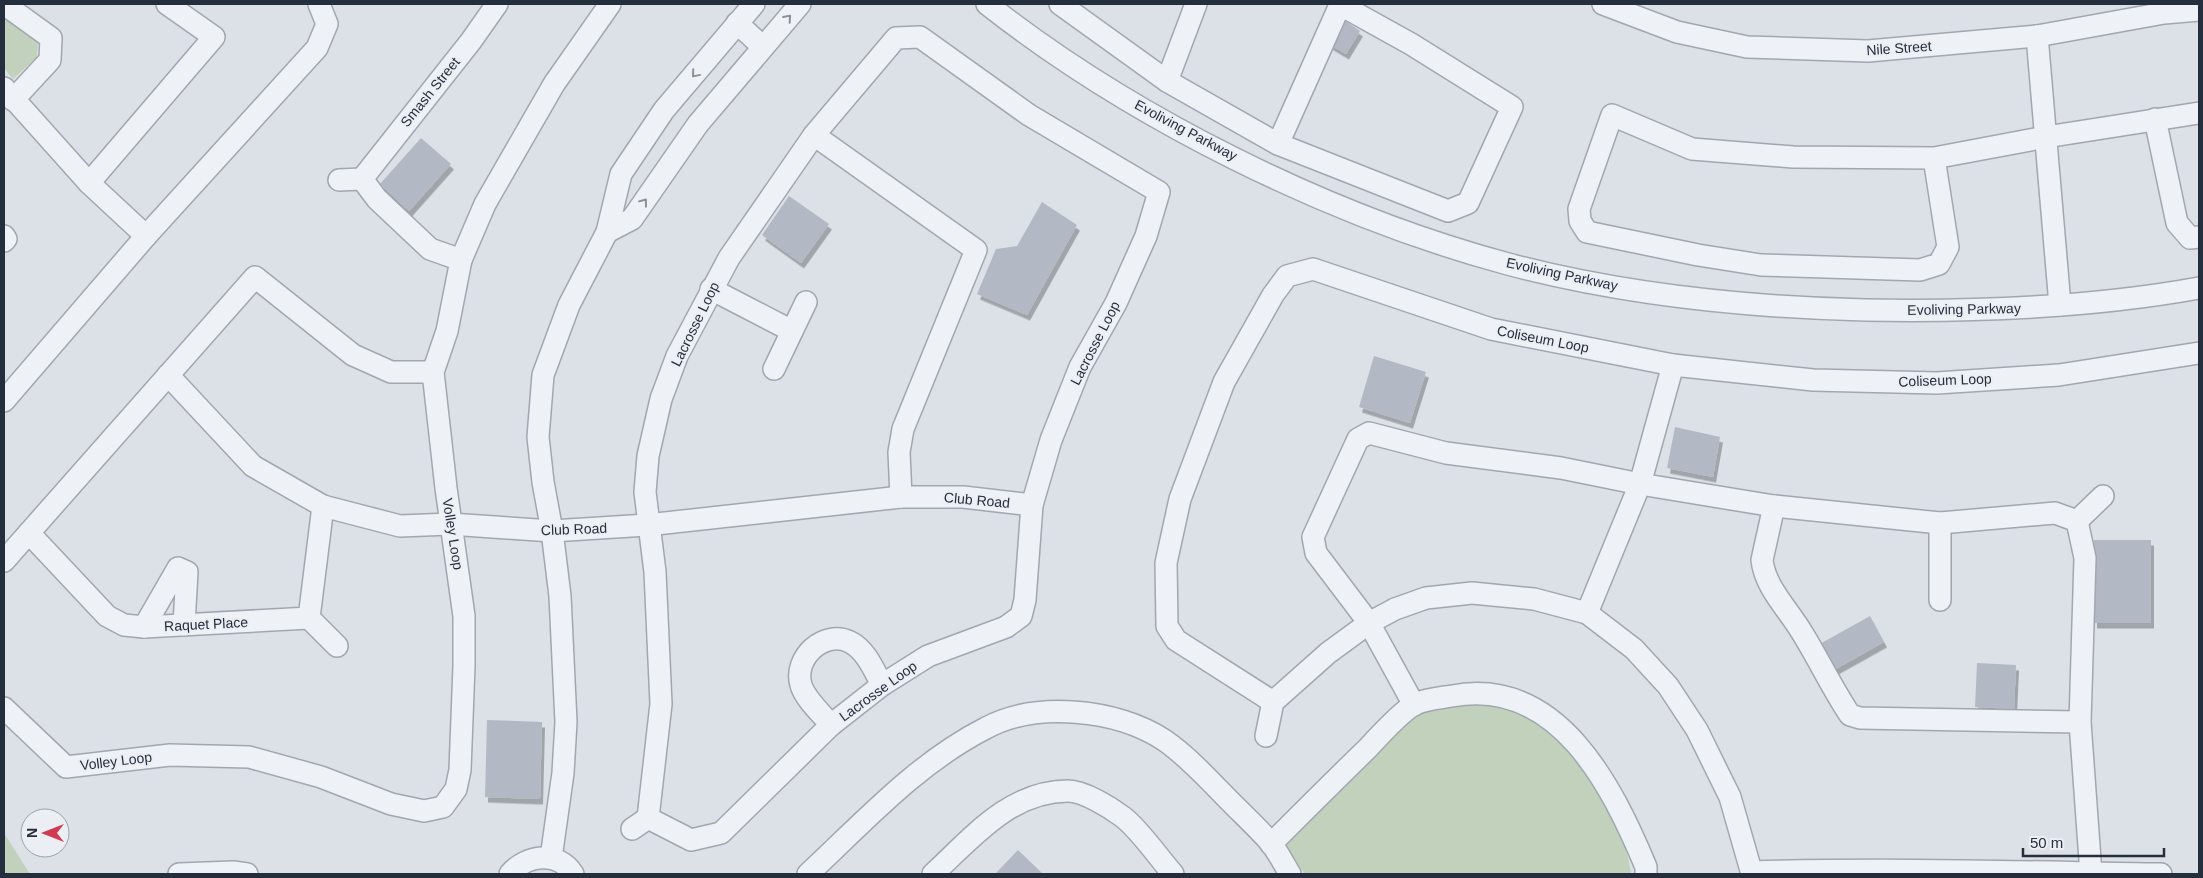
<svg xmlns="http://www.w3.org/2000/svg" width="2203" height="878" font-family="Arial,sans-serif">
  <defs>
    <filter id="shadow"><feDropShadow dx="3" dy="5.5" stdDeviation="0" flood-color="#0004"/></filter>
  </defs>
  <rect width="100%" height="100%" fill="#dce0e7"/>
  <g fill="#c2d1bc">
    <polygon points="4,16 38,41 37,57 13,79 4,68"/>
    <path d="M1505 702C1521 712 1558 731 1570 743 1599 775 1626 832 1631 874H1305L1287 849 1286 839 1417 709Z"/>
    <polygon points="4,833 30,874 4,874"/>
  </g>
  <g fill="#b3b9c4" filter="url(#shadow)">
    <polygon points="1344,20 1360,31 1346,54 1329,44"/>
    <polygon points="421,138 451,164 409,211 380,184"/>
    <polygon points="789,196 829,224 801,263 762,235"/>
    <polygon points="1042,202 1077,225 1027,315 977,294 996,249 1017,246"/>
    <polygon points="1374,356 1426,372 1410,423 1359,407"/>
    <polygon points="1675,427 1720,437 1713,477 1667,468"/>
    <rect x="2094" y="540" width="57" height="83"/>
    <polygon points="1870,616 1884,642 1832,671 1818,645"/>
    <polygon points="1977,663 2016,665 2014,709 1975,707"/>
    <polygon points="487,720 542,722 540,799 485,797"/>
    <polygon points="1018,850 1043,874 995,874"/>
  </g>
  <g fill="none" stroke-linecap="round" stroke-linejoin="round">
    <defs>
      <g id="minor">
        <polyline points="4,4 51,38 50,60 13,100"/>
        <path d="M987 4C1132 118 1329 216 1508 264 1625 295 1745 307 1865 310 1977 312 2089 308 2199 288"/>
        <polyline points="1060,4 1167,81 1278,144 1448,211 1468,203 1512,107 1411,44 1339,4"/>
        <polyline points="1603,4 1677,32 1747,47 1868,51 2037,36 2164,13 2199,10"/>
        <polyline points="737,23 763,47"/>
        <polyline points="2037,36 2060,305"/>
        <polygon points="920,37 1029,115 1159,192 1146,236 1116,303 1080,367 1051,440 1032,505 1025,600 1021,616 1006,627 928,656 882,685 831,725 721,833 691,840 648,818 661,704 655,572 645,492 648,456 661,399 677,356 729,258 814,135 896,38"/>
        <polyline points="1167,81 1196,4"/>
        <polyline points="4,88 89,183 146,236"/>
        <polyline points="2155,119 2177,223 2190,238 2199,237"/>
        <polyline points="814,135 976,250 903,429 899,452 901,497"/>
        <polyline points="1278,144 1340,5"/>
        <polyline points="1934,158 1948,247 1939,264 1920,270 1761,265 1698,255 1587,232 1580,221 1579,209 1612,115 1692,149 1793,157 1934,158 2046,137 2199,113"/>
        <polyline points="362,179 471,41 497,4"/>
        <polyline points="362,179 377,199 430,249 461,260"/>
        <polyline points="339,180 362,179"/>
        <polyline points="89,183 214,37 167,4"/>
        <polyline points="607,232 632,219 698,124 800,4"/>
        <polyline points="4,236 6,239 4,241"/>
        <polyline points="711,289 792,331"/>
        <polyline points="774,369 806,302"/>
        <polyline points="168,375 253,466 323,506 400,526 450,524 552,531 647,525 901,497 963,497 1032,505"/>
        <polyline points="4,401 146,236 317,48 327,24 319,4"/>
        <path d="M1774 506 1762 560C1765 587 1787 608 1801 631 1818 658 1832 688 1850 715L1860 718 2080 722"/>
        <polyline points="2077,521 2085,558 2080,722 2091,874"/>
        <polyline points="2077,521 2103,496"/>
        <polyline points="29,533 107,616 124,625 144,627 309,618 323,506"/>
        <polyline points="4,561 255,277 353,355 391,372 433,372"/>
        <polyline points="1940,600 1940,523"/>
        <polyline points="1587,613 1640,484 1673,365"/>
        <polyline points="309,618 337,646"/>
        <polyline points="144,627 178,568 187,572 184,625"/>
        <polyline points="1273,702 1176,640 1167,626 1166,563 1180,499 1224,382 1273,295 1287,276 1313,269 1491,329 1673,365 1813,380 1937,383 2059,375 2199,353"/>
        <polyline points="1414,705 1369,623 1316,553 1313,537 1358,439 1369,433 1446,453 1561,468 1640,484 1774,506 1940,523 2055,513 2077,521"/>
        <polyline points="4,708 66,767 170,755 249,757 321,777 391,804 424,811 443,807 456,789 460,770 464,666 464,616 446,488 433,372 447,331 461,260 485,204 554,84 610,4"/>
        <path d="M831 725C822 714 805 699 801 685 793 658 824 629 850 642 866 650 874 670 882 685"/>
        <polyline points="1266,736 1273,702 1328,653 1369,623 1395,609 1426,598 1472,593 1534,599 1587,613 1634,649 1668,686 1697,730 1730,797 1752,874"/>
        <polyline points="632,829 648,818"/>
        <path d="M1271 844C1303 812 1335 780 1368 748 1379 736 1402 711 1415 704 1426 699 1440 698 1452 696 1558 676 1612 786 1646 867V874"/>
        <polyline points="551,858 563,773 566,722 560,596 552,531 543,482 538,437 543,375 569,305 607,232 621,174 664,110 754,4"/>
        <path d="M1752 872C1888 868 2024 872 2161 874"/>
        <polyline points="179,874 233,872 247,874"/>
        <path d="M510 874C526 855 558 850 573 874"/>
        <path d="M808 874C864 822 917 763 986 728 1036 701 1117 709 1164 740 1186 755 1204 775 1222 793 1238 810 1255 825 1270 842 1278 852 1284 864 1290 874"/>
        <path d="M933 874C972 838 1010 791 1068 791 1084 791 1111 808 1123 817 1139 829 1159 858 1173 874"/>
      </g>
    </defs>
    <use href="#minor" stroke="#a1a7b1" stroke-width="24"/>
    <use href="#minor" stroke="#eef1f5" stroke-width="21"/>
  </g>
  <defs><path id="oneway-chevron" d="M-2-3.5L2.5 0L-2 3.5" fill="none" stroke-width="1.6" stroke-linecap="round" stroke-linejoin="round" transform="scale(1.25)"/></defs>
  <g stroke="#8a9099">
    <use href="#oneway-chevron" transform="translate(788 18) rotate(-49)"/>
    <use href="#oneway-chevron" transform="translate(695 74) rotate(130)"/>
    <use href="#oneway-chevron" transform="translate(644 202) rotate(-53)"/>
  </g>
  <g text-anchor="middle" stroke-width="4" stroke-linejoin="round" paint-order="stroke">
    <g font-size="14" fill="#252e3d" stroke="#ebeff4">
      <text transform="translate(1899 48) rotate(-4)" y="5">Nile Street</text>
      <text transform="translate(430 92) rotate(-51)" y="5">Smash Street</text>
      <text transform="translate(1186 130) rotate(28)" y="5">Evoliving Parkway</text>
      <text transform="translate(1562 274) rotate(12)" y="5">Evoliving Parkway</text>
      <text transform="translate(1964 309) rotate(-1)" y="5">Evoliving Parkway</text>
      <text transform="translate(695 324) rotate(-64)" y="5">Lacrosse Loop</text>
      <text transform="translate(1543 339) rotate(11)" y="5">Coliseum Loop</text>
      <text transform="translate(1095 343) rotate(-63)" y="5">Lacrosse Loop</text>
      <text transform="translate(1945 380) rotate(-2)" y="5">Coliseum Loop</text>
      <text transform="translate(977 500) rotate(5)" y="5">Club Road</text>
      <text transform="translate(574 529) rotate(-2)" y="5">Club Road</text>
      <text transform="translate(453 534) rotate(81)" y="5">Volley Loop</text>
      <text transform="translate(206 624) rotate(-3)" y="5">Raquet Place</text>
      <text transform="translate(878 691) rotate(-36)" y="5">Lacrosse Loop</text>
      <text transform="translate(116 761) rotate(-7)" y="5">Volley Loop</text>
    </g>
  </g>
  <rect width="2203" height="878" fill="none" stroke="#252e3d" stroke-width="10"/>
  <g transform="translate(45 833) rotate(270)"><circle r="24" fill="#ebeff4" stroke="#9ca2ab"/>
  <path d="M0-4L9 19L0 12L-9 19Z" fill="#d23a52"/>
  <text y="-8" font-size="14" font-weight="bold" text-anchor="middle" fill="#252e3d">N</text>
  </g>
  <path d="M2023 848v8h141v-8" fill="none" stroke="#252e3d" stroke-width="2.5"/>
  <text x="2030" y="848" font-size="15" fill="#252e3d" stroke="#ebeff4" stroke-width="4" paint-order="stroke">50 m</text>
</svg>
